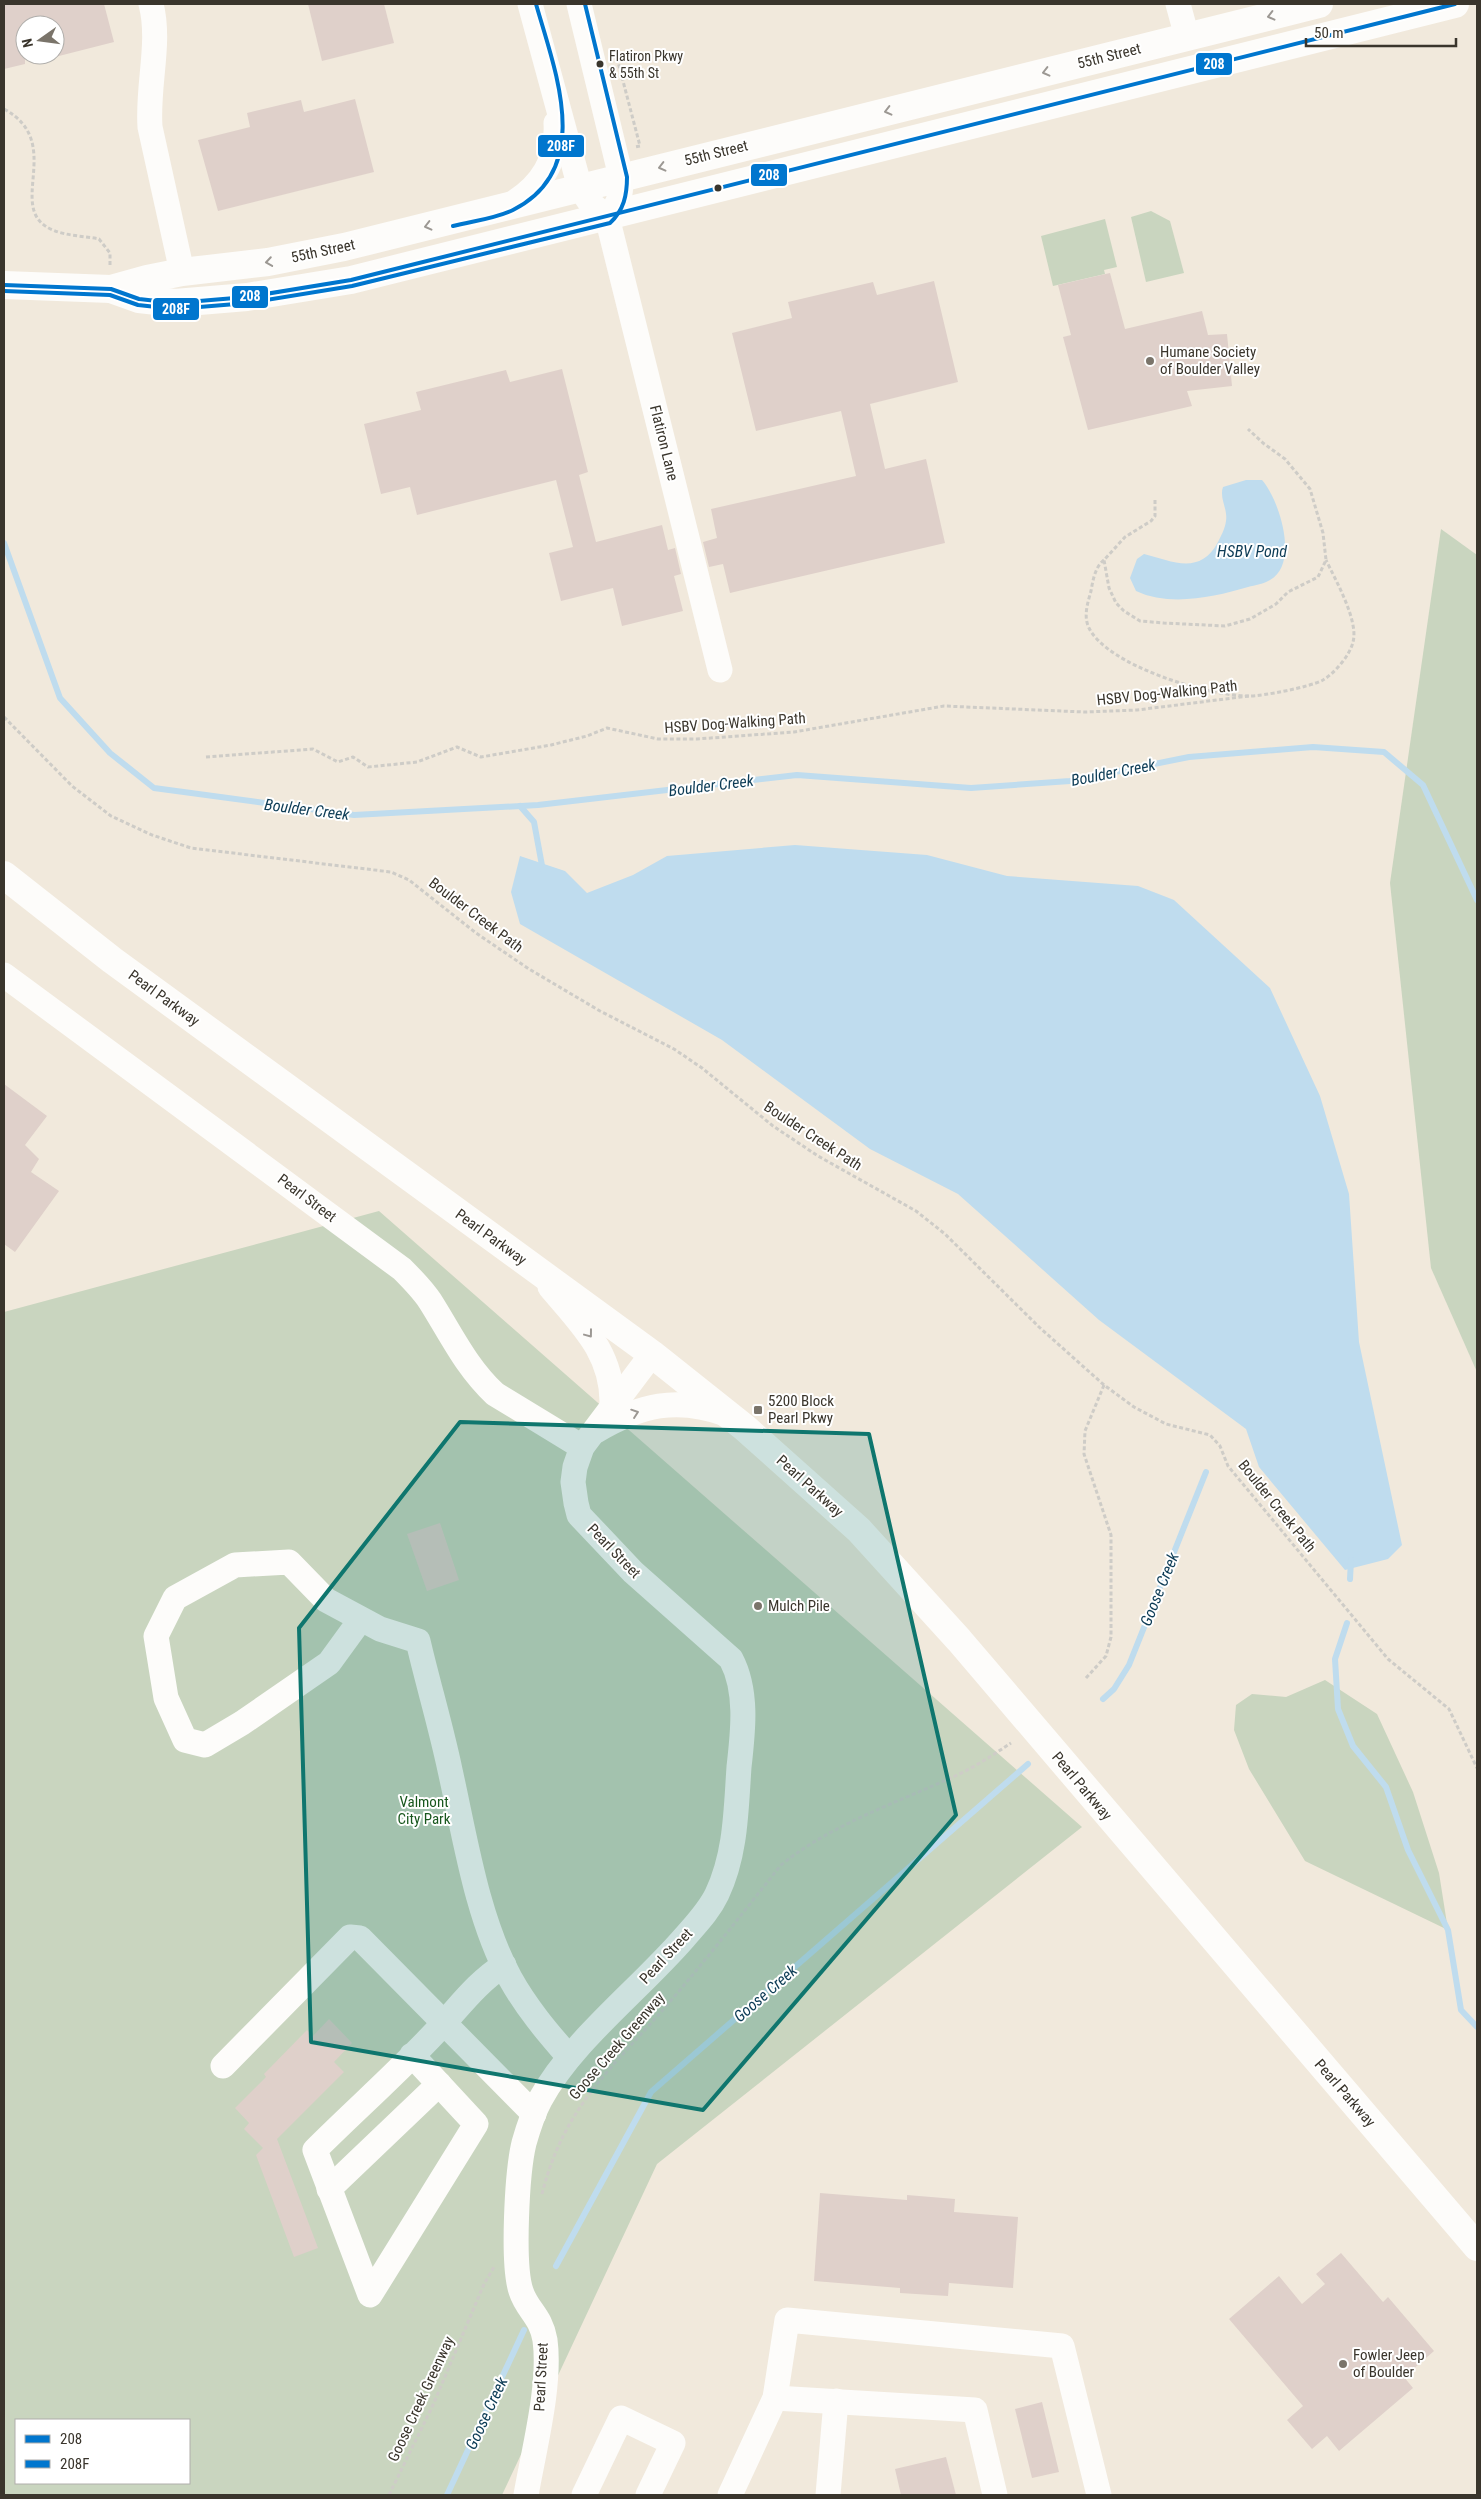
<svg xmlns="http://www.w3.org/2000/svg" width="1481" height="2499" font-family="'Roboto Condensed',sans-serif">
  <rect width="100%" height="100%" fill="#f1e9dc"/>
  <g fill="#c9d5bf" fill-rule="evenodd">
    <polygon points="1151,211 1170,221 1184,273 1146,282 1131,217"/>
    <polygon points="1105,219 1117,267 1104,270 1105,274 1053,286 1041,236"/>
    <polygon points="1441,529 1477,555 1477,1372 1431,1268 1390,883"/>
    <path d="M379 1211 1082 1827 657 2164 502 2495H4V1312ZM16 2420H189V2483H16Z"/>
    <polygon points="1325,1680 1377,1714 1413,1792 1439,1873 1448,1930 1305,1861 1249,1769 1234,1730 1236,1705 1252,1694 1286,1697"/>
  </g>
  <g fill="#bfdcee">
    <path d="M1246 480H1262C1279 499 1300 564 1270 580 1264 584 1255 585 1248 587 1214 597 1170 607 1136 591L1130 578 1137 559 1144 554C1172 561 1200 576 1218 542 1221 536 1225 529 1226 521 1228 509 1219 498 1223 487Z"/>
    <polygon points="795,845 927,855 1007,876 1138,886 1174,900 1270,988 1320,1096 1349,1194 1359,1342 1402,1545 1388,1559 1345,1570 1259,1467 1246,1429 1099,1320 958,1194 870,1149 722,1040 520,924 511,892 520,856 565,871 587,893 633,875 667,856"/>
  </g>
  <g fill="none" stroke-linecap="round" stroke-linejoin="round">
    <g stroke="#bfdcee" stroke-width="6">
      <polyline points="4,543 60,698 110,753 154,788 354,815 538,805 797,775 971,788 1070,781 1189,757 1313,747 1384,752 1423,785 1477,900"/>
      <polyline points="520,806 534,822 543,871"/>
      <polyline points="1350,1579 1351,1560"/>
      <polyline points="1347,1623 1335,1659 1338,1709 1353,1746 1386,1787 1408,1850 1448,1930 1461,2010 1477,2027"/>
      <polyline points="1103,1699 1114,1689 1129,1665 1206,1472"/>
      <polyline points="556,2266 651,2092 1028,1764"/>
      <polyline points="447,2495 524,2330"/>
    </g>
  </g>
  <g fill="#dfd0ca">
    <polygon points="4,4 104,4 114,42 55,57 55,25 25,25 25,64 4,69"/>
    <polygon points="308,4 384,4 394,43 322,61"/>
    <polygon points="355,99 374,172 218,211 198,140 250,127 247,113 301,100 304,112"/>
    <polygon points="1110,273 1125,329 1202,311 1208,335 1227,334 1232,386 1187,391 1192,406 1088,430 1063,337 1071,335 1058,285"/>
    <polygon points="934,281 958,382 870,404 885,469 926,459 945,543 730,593 723,564 709,567 703,542 717,538 711,509 856,476 841,411 756,431 732,333 792,318 788,302 873,282 877,295"/>
    <polygon points="562,369 588,472 579,475 596,542 662,525 668,550 675,548 681,574 674,576 683,611 622,626 613,588 561,601 549,553 573,547 556,480 417,515 410,487 381,494 364,424 421,410 416,392 506,370 510,382"/>
    <polygon points="4,1084 47,1116 25,1145 39,1159 31,1172 59,1191 15,1252 4,1244"/>
    <polygon points="440,1523 459,1580 427,1591 407,1534"/>
    <polygon points="329,2019 352,2043 334,2062 344,2072 277,2139 318,2248 294,2257 256,2155 263,2148 244,2129 249,2123 235,2108 266,2077 264,2074 307,2030 313,2036"/>
    <polygon points="820,2193 907,2200 907,2195 955,2199 954,2212 1018,2217 1013,2288 949,2283 948,2296 900,2293 900,2288 814,2281"/>
    <polygon points="1341,2253 1383,2302 1388,2297 1434,2351 1404,2377 1413,2388 1339,2451 1327,2436 1312,2449 1287,2420 1303,2406 1229,2319 1279,2276 1302,2304 1325,2284 1316,2274"/>
    <polygon points="1042,2402 1059,2472 1032,2478 1015,2409"/>
    <polygon points="946,2457 956,2495 901,2495 895,2469"/>
  </g>
  <g fill="none" stroke-linecap="round" stroke-linejoin="round">
    <g stroke="#ceccc7" stroke-width="3" stroke-dasharray="4 2.5" stroke-linecap="butt">
      <polyline points="617,58 640,146 635,147"/>
      <path d="M4 109C67 143 3 210 53 230 66 236 85 236 99 239L110 253V267"/>
      <polyline points="1155,500 1155,516 1151,521 1125,537 1104,560 1109,588 1116,603 1124,611 1140,621 1164,623 1225,626 1250,619 1276,604 1288,592 1318,577 1326,560 1323,533 1310,489 1285,459 1263,443 1248,429"/>
      <path d="M1104 560C1095 567 1093 580 1091 591 1088 602 1083 616 1089 628 1108 666 1208 696 1249 696 1264 696 1310 687 1323 680 1335 673 1350 655 1353 642 1359 621 1335 579 1326 560"/>
      <polyline points="4,717 72,786 111,816 152,835 191,848 391,872 409,880 476,933 529,969 600,1011 674,1049 702,1068 773,1126 818,1156 916,1211 945,1234 1039,1327 1104,1385 1134,1407 1166,1424 1210,1435 1220,1446 1228,1466 1388,1659 1449,1709 1477,1768"/>
      <polyline points="206,757 313,749 338,762 353,757 368,767 417,762 457,747 481,757 551,745 587,736 607,728 658,739 697,739 794,732 944,706 1084,712 1137,710 1249,696"/>
      <polyline points="1086,1678 1106,1656 1111,1637 1111,1535 1084,1454 1085,1431 1104,1385"/>
      <path d="M542 2194C565 2102 616 2066 673 1998 710 1955 745 1910 781 1865 832 1824 896 1803 955 1776 975 1767 993 1755 1011 1743"/>
      <polyline points="389,2495 433,2405 484,2284 494,2267"/>
    </g>
    <g stroke="#fdfcfa" stroke-width="25">
      <path d="M151 4C161 43 147 85 150 127L182 272"/>
      <polyline points="530,4 580,188 591,204 607,217"/>
      <path d="M579 4 621 177C621 195 620 204 607 217"/>
      <polyline points="1178,4 1187,37"/>
      <path d="M510 205C542 186 558 160 556 123"/>
      <polyline points="607,217 720,670"/>
      <path d="M4 975 402 1269C412 1279 422 1289 430 1301 451 1334 466 1367 495 1394L582 1447"/>
      <path d="M550 1287C581 1324 613 1353 612 1404"/>
      <path d="M596 1431C640 1405 677 1396 726 1414"/>
      <path d="M361 1619 329 1663 242 1723 205 1745 185 1740 166 1698 156 1636 175 1598 235 1565 289 1562 326 1600 380 1629 418 1641C428 1684 441 1727 450 1770 465 1837 477 1918 510 1978 526 2007 547 2032 569 2057"/>
      <path d="M412 2055 476 2124 370 2295 315 2150C357 2108 403 2068 444 2023 463 2002 479 1981 504 1965"/>
      <polyline points="223,2066 350,1937 360,1938 534,2114"/>
      <polyline points="329,2189 439,2084"/>
      <polyline points="775,2398 975,2410 995,2495"/>
      <path d="M526 2495C534 2449 551 2385 545 2340 541 2316 527 2310 521 2291 512 2264 517 2172 524 2143 528 2129 533 2113 540 2100 572 2041 639 1990 684 1938 696 1924 709 1911 717 1894 736 1854 736 1810 739 1767 743 1732 748 1691 731 1659L633 1572 579 1515 576 1503 573 1482 575 1467 582 1447 652 1354"/>
      <polyline points="584,2495 621,2418 673,2443 648,2495"/>
      <polyline points="730,2495 775,2398 787,2320 1062,2346 1099,2495"/>
      <polyline points="828,2495 836,2401"/>
    </g>
    <g stroke="#fdfcfa" stroke-width="28">
      <polyline points="4,285 111,289 139,299 175,303 247,297 351,280 1455,4"/>
      <polyline points="111,289 147,279 182,272 268,262 344,247 1319,4"/>
      <polyline points="4,875 112,960 652,1354 745,1428 859,1530 959,1640 1477,2247"/>
    </g>
    <defs>
      <polyline id="bus-1" points="4,285 111,289 139,299 175,303 247,297 351,280 1455,4"/>
      <g id="bus-2">
        <path d="M453 226C473 221 494 219 513 210 595 169 555 71 536 4"/>
        <path d="M4 291 110 295 138 305 175 309 248 303 352 286 610 223C624 210 627 195 627 177L585 4"/>
      </g>
    </defs>
    <use href="#bus-1" stroke="#fff" stroke-width="8"/>
    <use href="#bus-2" stroke="#fff" stroke-width="8"/>
    <use href="#bus-1" stroke="#0076ce" stroke-width="4"/>
    <use href="#bus-2" stroke="#0076ce" stroke-width="4"/>
  </g>
  <defs><path id="oneway-chevron" d="M-2-3.5L2.5 0L-2 3.5" fill="none" stroke-width="1.6" stroke-linecap="round" stroke-linejoin="round" transform="scale(1.25)"/></defs>
  <g stroke="#9c9893">
    <use href="#oneway-chevron" transform="translate(1271 16) rotate(166)"/>
    <use href="#oneway-chevron" transform="translate(1046 72) rotate(166)"/>
    <use href="#oneway-chevron" transform="translate(888 111) rotate(166)"/>
    <use href="#oneway-chevron" transform="translate(662 167) rotate(166)"/>
    <use href="#oneway-chevron" transform="translate(428 226) rotate(166)"/>
    <use href="#oneway-chevron" transform="translate(269 262) rotate(171)"/>
    <use href="#oneway-chevron" transform="translate(589 1334) rotate(53)"/>
    <use href="#oneway-chevron" transform="translate(635 1413) rotate(-19)"/>
  </g>
  <path fill="#0f766e" fill-opacity="0.2" stroke="#0f766e" stroke-width="4" stroke-linejoin="round" d="M460 1422 869 1434 956 1815 703 2110 311 2042 299 1628Z"/>
  <g fill="#3a352c" stroke="#fff" stroke-width="2">
    <circle cx="600" cy="64" r="4.5"/>
    <circle cx="718" cy="188" r="4.5"/>
  </g>
  <g fill="#7a746a" stroke="#fff" stroke-width="2">
    <circle cx="1150" cy="361" r="5"/>
    <rect x="753" y="1405" width="10" height="10" rx="2.5"/>
    <circle cx="758" cy="1606" r="5"/>
    <circle cx="1343" cy="2364" r="5"/>
  </g>
  <g text-anchor="middle" stroke-width="4" stroke-linejoin="round" paint-order="stroke">
    <g font-size="14" fill="#3a352c" stroke="#fff" text-anchor="start">
      <text x="609" y="61">Flatiron Pkwy<tspan x="609" dy="17">&amp; 55th St</tspan></text>
    </g>
    <g font-size="15" fill="#3a352c" stroke="#fff">
      <text transform="translate(1109 56) rotate(-14)" y="5">55th Street</text>
      <text transform="translate(716 153) rotate(-14)" y="5">55th Street</text>
      <text transform="translate(323 251) rotate(-12)" y="5">55th Street</text>
      <text transform="translate(664 443) rotate(76)" y="5">Flatiron Lane</text>
      <text transform="translate(1167 693) rotate(-6)" y="5">HSBV Dog-Walking Path</text>
      <text transform="translate(735 723) rotate(-4)" y="5">HSBV Dog-Walking Path</text>
      <text transform="translate(476 915) rotate(37)" y="5">Boulder Creek Path</text>
      <text transform="translate(164 998) rotate(36)" y="5">Pearl Parkway</text>
      <text transform="translate(813 1136) rotate(33)" y="5">Boulder Creek Path</text>
      <text transform="translate(307 1198) rotate(37)" y="5">Pearl Street</text>
      <text transform="translate(491 1237) rotate(36)" y="5">Pearl Parkway</text>
      <text transform="translate(810 1486) rotate(42)" y="5">Pearl Parkway</text>
      <text transform="translate(1277 1506) rotate(51)" y="5">Boulder Creek Path</text>
      <text transform="translate(614 1551) rotate(46)" y="5">Pearl Street</text>
      <text transform="translate(1082 1786) rotate(50)" y="5">Pearl Parkway</text>
      <text transform="translate(666 1956) rotate(-47)" y="5">Pearl Street</text>
      <text transform="translate(617 2046) rotate(-49)" y="5">Goose Creek Greenway</text>
      <text transform="translate(1345 2093) rotate(49)" y="5">Pearl Parkway</text>
      <text transform="translate(541 2377) rotate(-87)" y="5">Pearl Street</text>
      <text transform="translate(421 2399) rotate(-65)" y="5">Goose Creek Greenway</text>
    </g>
    <g font-size="15" fill="#3a352c" stroke="#fff" text-anchor="start">
      <text x="1160" y="357">Humane Society<tspan x="1160" dy="17">of Boulder Valley</tspan></text>
      <text x="768" y="1406">5200 Block<tspan x="768" dy="17">Pearl Pkwy</tspan></text>
      <text x="768" y="1611">Mulch Pile</text>
      <text x="1353" y="2360">Fowler Jeep<tspan x="1353" dy="17">of Boulder</tspan></text>
    </g>
    <g font-size="15" fill="#18571d" stroke="#fff">
      <text x="424" y="1807">Valmont<tspan x="424" dy="17">City Park</tspan></text>
    </g>
    <g font-size="16" font-style="italic" fill="#0c3b55" stroke="#fff">
      <text x="1252" y="557">HSBV Pond</text>
      <text transform="translate(1113 772) rotate(-11)" y="6">Boulder Creek</text>
      <text transform="translate(711 785) rotate(-7)" y="6">Boulder Creek</text>
      <text transform="translate(307 809) rotate(7)" y="6">Boulder Creek</text>
      <text transform="translate(1159 1589) rotate(-68)" y="6">Goose Creek</text>
      <text transform="translate(765 1993) rotate(-41)" y="6">Goose Creek</text>
      <text transform="translate(486 2413) rotate(-65)" y="6">Goose Creek</text>
    </g>
  </g>
  <g stroke="#fff" stroke-width="2">
    <rect x="1195" y="52" width="38" height="24" rx="5" fill="#0076ce"/>
    <rect x="537" y="134" width="48" height="24" rx="5" fill="#0076ce"/>
    <rect x="750" y="163" width="38" height="24" rx="5" fill="#0076ce"/>
    <rect x="231" y="285" width="38" height="24" rx="5" fill="#0076ce"/>
    <rect x="152" y="297" width="48" height="24" rx="5" fill="#0076ce"/>
  </g>
  <g font-size="14" text-anchor="middle" font-weight="bold" fill="#fff">
    <text x="1214" y="69">208</text>
    <text x="561" y="151">208F</text>
    <text x="769" y="180">208</text>
    <text x="250" y="301">208</text>
    <text x="176" y="314">208F</text>
  </g>
  <rect width="1481" height="2499" fill="none" stroke="#3a352c" stroke-width="10"/>
  <rect x="15" y="2419" width="175" height="65" fill="#ffffff" stroke="#b0aeab"/>
  <rect x="25" y="2435" width="25" height="8" fill="#0076ce" stroke="#b0aeab"/>
  <text x="60" y="2444" font-size="15" fill="#3a352c">208</text>
  <rect x="25" y="2460" width="25" height="8" fill="#0076ce" stroke="#b0aeab"/>
  <text x="60" y="2469" font-size="15" fill="#3a352c">208F</text>
  <g transform="translate(40 40) rotate(256)"><circle r="24" fill="#ffffff" stroke="#b0aeab"/>
  <path d="M0-4L9 19L0 12L-9 19Z" fill="#7a746a"/>
  <text y="-8" font-size="14" font-weight="bold" text-anchor="middle" fill="#3a352c">N</text>
  </g>
  <path d="M1306 38v8h150v-8" fill="none" stroke="#3a352c" stroke-width="2.5"/>
  <text x="1314" y="38" font-size="15" fill="#3a352c" stroke="#ffffff" stroke-width="4" paint-order="stroke">50 m</text>
</svg>
